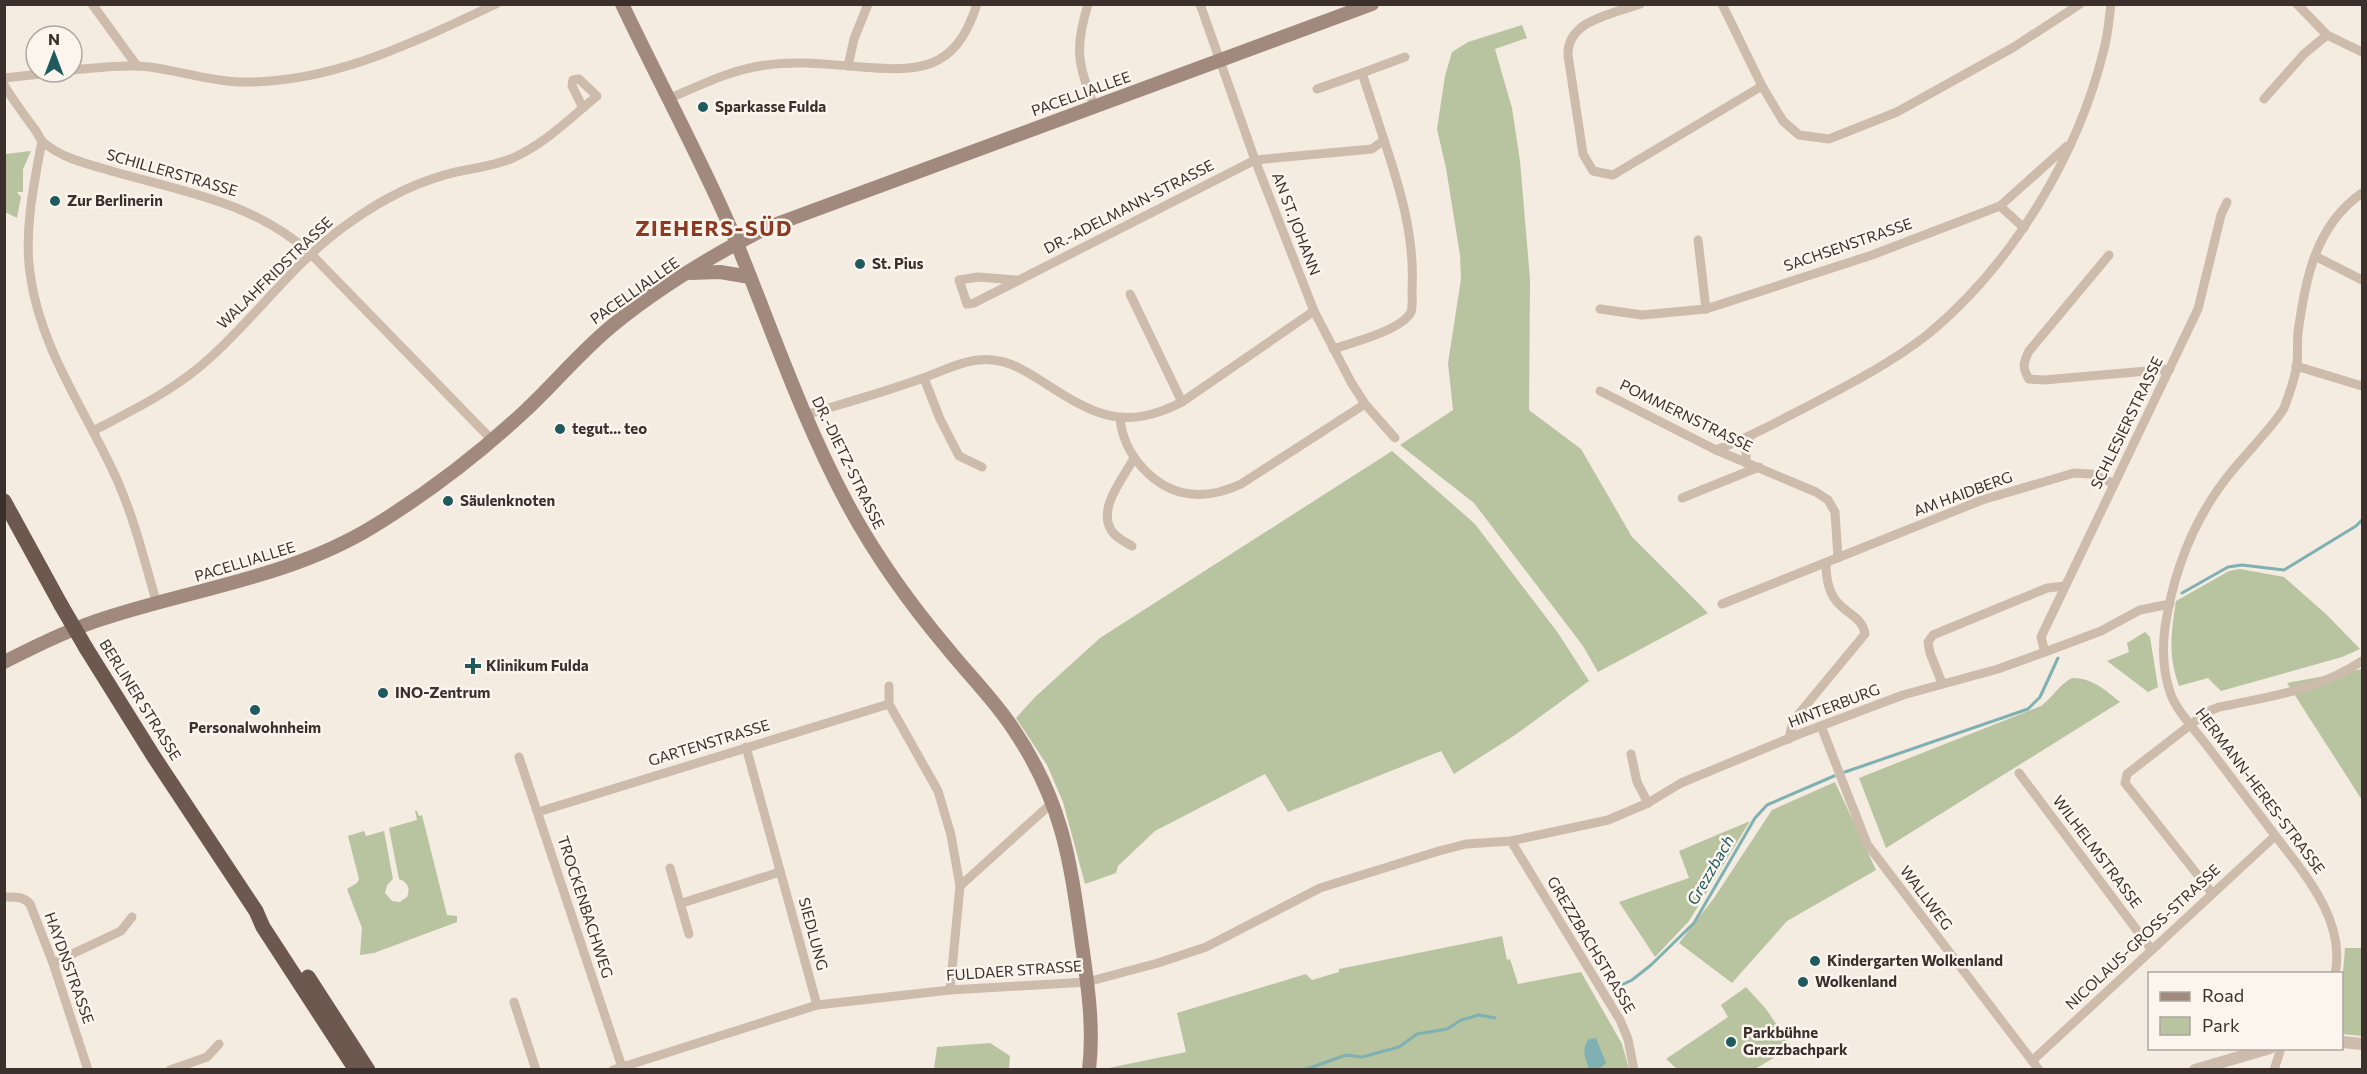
<svg xmlns="http://www.w3.org/2000/svg" width="2367" height="1074" font-family="Commissioner,sans-serif">
  <rect width="100%" height="100%" fill="#f4ebe1"/>
  <g fill="#b8c4a0">
    <polygon points="1522,25 1527,38 1495,49 1512,108 1520,161 1530,279 1529,410 1581,449 1632,537 1708,613 1598,672 1583,646 1474,503 1400,445 1453,410 1448,363 1461,279 1460,255 1446,168 1437,129 1445,76 1452,52 1468,42"/>
    <polygon points="31,151 23,169 23,192 17,192 21,197 17,218 5,212 5,154"/>
    <polygon points="1392,451 1475,524 1558,633 1589,681 1515,735 1454,774 1441,751 1288,812 1265,774 1155,831 1118,866 1116,873 1085,884 1063,802 1047,765 1016,718 1035,697 1100,638"/>
    <path d="M2240 569 2284 577 2327 615 2360 649 2342 657 2221 691 2208 678 2179 686C2168 656 2171 633 2176 601L2229 571Z"/>
    <polygon points="2145,632 2150,637 2158,687 2148,692 2107,661 2129,652 2127,643"/>
    <polygon points="2362,669 2362,800 2287,683"/>
    <path d="M2072 678C2093 678 2105 690 2120 702L1886 848 1859 778 2041 706C2053 697 2059 685 2072 678Z"/>
    <polygon points="1835,782 1876,870 1787,921 1732,983 1679,943 1714,898 1772,810"/>
    <path d="M415 811H417L419 816 422 815 447 915 457 916V922L374 953 360 955 362 928 347 889 357 883 359 879 348 836 364 831 366 836 384 831 393 879 387 885 385 893 392 901 400 902 407 897C411 888 407 882 399 879L389 828 417 820Z"/>
    <polygon points="1750,821 1689,921 1655,957 1619,902 1689,878 1679,851"/>
    <polygon points="1502,936 1507,960 1510,959 1518,984 1581,972 1622,1044 1629,1069 1099,1070 1186,1052 1177,1013 1306,974 1312,980 1339,972 1339,969"/>
    <polygon points="2345,948 2362,948 2362,1036 2342,1034 2342,984"/>
    <polygon points="1746,987 1766,1009 1792,1047 1755,1069 1677,1069 1666,1059 1728,1017 1721,1005"/>
    <polygon points="990,1043 1010,1056 1009,1069 934,1069 937,1047"/>
  </g>
  <path fill="#7fb0b2" d="M1596 1038 1606 1063C1600 1068 1597 1071 1589 1069 1585 1057 1581 1049 1589 1039Z"/>
  <g fill="none" stroke-linecap="round" stroke-linejoin="round">
    <g stroke="#7fb0b2" stroke-width="3">
      <polyline points="2182,593 2228,567 2242,565 2284,570 2356,526 2362,520"/>
      <polyline points="1845,772 2028,709 2040,697 2058,658"/>
      <polyline points="1613,989 1632,980 1651,965 1694,923 1755,818 1767,805 1834,776"/>
      <polyline points="1304,1070 1346,1055 1362,1057 1399,1047 1417,1034 1447,1029 1461,1020 1479,1015 1495,1018"/>
    </g>
    <g stroke="#cdbbac" stroke-width="9">
      <polyline points="92,4 137,66"/>
      <path d="M1088 4C1074 50 1078 63 1094 106"/>
      <polyline points="1200,4 1255,160 1314,311 1351,382 1365,404 1395,438"/>
      <path d="M1640 4C1613 14 1567 20 1568 55L1583 154 1593 171 1613 175 1762 86"/>
      <polyline points="1722,4 1762,86 1783,121 1799,135 1829,139 1897,112 2014,47 2080,4"/>
      <polyline points="2297,4 2327,35 2362,52"/>
      <polyline points="848,66 854,39 868,4"/>
      <path d="M72 70C97 68 124 64 150 67 180 71 209 81 240 82 332 84 414 42 496 4"/>
      <polyline points="1362,73 1405,57"/>
      <polyline points="4,78 59,72"/>
      <path d="M4 85C13 100 23 113 33 127 37 131 39 138 43 142 62 159 92 165 115 172 185 192 256 203 311 254L492 440"/>
      <polyline points="1317,89 1362,73 1384,140"/>
      <path d="M668 99C701 85 732 69 767 65 794 61 823 64 849 66 913 71 954 77 977 4"/>
      <polyline points="2264,99 2304,54 2327,35"/>
      <path d="M42 141C34 183 24 230 30 273 40 350 87 412 118 482 135 521 145 563 157 604"/>
      <polyline points="2000,206 2024,228"/>
      <polyline points="1698,240 1706,309"/>
      <path d="M2109 255 2029 351C2023 363 2022 368 2029 379L2044 380 2170 369"/>
      <polyline points="2315,256 2362,280"/>
      <path d="M1016 280 978 277 959 280 967 304 974 303 1255 160 1372 149 1384 140C1400 188 1415 237 1412 289 1412 295 1413 306 1411 312 1402 330 1352 343 1333 349"/>
      <polyline points="1130,294 1182,402"/>
      <polyline points="1600,309 1642,315 1706,309 1872,255 2000,206 2067,146"/>
      <polyline points="2296,366 2362,386"/>
      <polyline points="924,378 940,419 959,456 982,467"/>
      <polyline points="1600,391 1716,450 1816,492 1828,500 1835,512 1838,558"/>
      <path d="M805 415C845 403 885 392 923 378 946 370 968 357 993 360 1012 362 1027 372 1043 382 1094 415 1124 432 1182 402L1314 311"/>
      <path d="M1120 418C1123 454 1154 490 1191 494 1208 496 1226 491 1241 484L1365 404"/>
      <path d="M93 431C135 409 177 389 212 356 259 313 297 259 349 223 381 200 417 181 456 172 475 168 494 166 513 158 547 142 568 120 597 96L579 79 573 80 572 86 583 108"/>
      <path d="M1716 450C1749 438 1779 421 1810 405 1850 384 1891 363 1927 335 2012 265 2078 156 2104 49 2108 35 2109 19 2111 4"/>
      <polyline points="1746,463 1746,451 1750,438"/>
      <polyline points="1682,498 1759,467"/>
      <path d="M1132 546C1124 541 1114 537 1110 528 1099 506 1124 477 1134 458"/>
      <polyline points="1722,604 1982,500 2074,473 2091,474 2113,483"/>
      <polyline points="2045,652 2041,637 2198,309 2221,215 2227,202"/>
      <polyline points="1942,683 1930,653 1928,642 1933,635 2047,588 2065,586"/>
      <polyline points="889,686 889,704 938,791 951,835 960,886 950,990"/>
      <polyline points="1821,726 1867,844 2039,1070"/>
      <path d="M1789 739 1793 721 1865 634C1863 619 1850 615 1840 605 1829 595 1826 578 1826 564"/>
      <polyline points="746,747 817,1005"/>
      <polyline points="1631,754 1637,782 1648,803"/>
      <polyline points="519,757 622,1067"/>
      <polyline points="2019,773 2151,949"/>
      <polyline points="538,812 889,704"/>
      <polyline points="1511,841 1620,1020 1628,1039 1634,1070"/>
      <polyline points="670,868 689,934"/>
      <polyline points="960,886 1053,802"/>
      <path d="M2212 893 2125 783 2127 774 2207 712 2219 707C2268 697 2319 690 2362 661"/>
      <path d="M4 897C14 897 24 896 30 904L53 963 88 1070"/>
      <polyline points="682,903 780,872"/>
      <polyline points="53,963 121,931 132,917"/>
      <path d="M2335 974C2347 917 2299 868 2268 826 2247 798 2226 771 2205 743 2194 729 2177 711 2171 695 2163 673 2162 650 2165 627 2174 569 2194 517 2232 471 2244 456 2277 422 2284 408 2289 395 2295 378 2297 364 2298 354 2297 343 2298 332 2306 278 2315 226 2362 193"/>
      <polyline points="514,1002 536,1070"/>
      <polyline points="2032,1061 2275,836"/>
      <polyline points="170,1070 207,1057 219,1044"/>
      <polyline points="613,1070 817,1005 950,990 1087,982 1158,963 1206,947 1320,888 1439,851 1466,844 1511,841 1608,820 1648,803 1681,783 1802,733 1903,695 1998,669 2045,652 2101,631 2140,610 2170,604"/>
      <polyline points="2274,1070 2281,1048"/>
    </g>
    <g stroke="#cdbbac" stroke-width="12">
      <polyline points="2342,1042 2362,1044"/>
      <polyline points="2195,1070 2270,1048"/>
    </g>
    <g stroke="#a18a7d" stroke-width="14">
      <path d="M622 4C658 80 698 153 731 229 769 321 800 415 847 503 875 555 910 604 948 649 969 675 994 700 1012 727 1063 802 1070 859 1082 945 1088 987 1094 1028 1089 1070"/>
      <polyline points="690,273 720,272 750,277"/>
      <path d="M4 662C34 647 64 632 96 621 189 589 288 579 374 526 428 493 479 454 525 411 555 383 581 351 613 325 657 289 715 254 766 228L1372 4"/>
    </g>
    <g stroke="#6c584f" stroke-width="15">
      <polyline points="4,501 61,605"/>
      <polyline points="86,648 154,757 256,911 263,927 356,1070"/>
      <polyline points="308,977 368,1070"/>
    </g>
    <polyline stroke="#6c584f" stroke-width="15" points="61,605 86,648"/>
  </g>
  <g fill="#1f5a5e" stroke="#fbf5ee" stroke-width="2">
    <circle cx="703" cy="107" r="6"/>
    <circle cx="55" cy="201" r="6"/>
    <circle cx="860" cy="264" r="6"/>
    <circle cx="560" cy="429" r="6"/>
    <circle cx="448" cy="501" r="6"/>
    <path d="M470 657h6v6h6v6h-6v6h-6v-6h-6v-6h6z"/>
    <circle cx="383" cy="693" r="6"/>
    <circle cx="255" cy="710" r="6"/>
    <circle cx="1815" cy="961" r="6"/>
    <circle cx="1803" cy="982" r="6"/>
    <circle cx="1731" cy="1042" r="6"/>
  </g>
  <g text-anchor="middle" stroke-width="5" stroke-linejoin="round" paint-order="stroke">
    <g font-size="15" fill="#3b302b" stroke="#fbf5ee">
      <text transform="translate(1081 94) rotate(-20)" y="5">PACELLIALLEE</text>
      <text transform="translate(172 173) rotate(16)" y="5">SCHILLERSTRASSE</text>
      <text transform="translate(1129 207) rotate(-27)" y="5">DR.-ADELMANN-STRASSE</text>
      <text transform="translate(1296 224) rotate(69)" y="5">AN ST. JOHANN</text>
      <text transform="translate(1848 245) rotate(-19)" y="5">SACHSENSTRASSE</text>
      <text transform="translate(275 273) rotate(-44)" y="5">WALAHFRIDSTRASSE</text>
      <text transform="translate(635 291) rotate(-35)" y="5">PACELLIALLEE</text>
      <text transform="translate(1686 416) rotate(26)" y="5">POMMERNSTRASSE</text>
      <text transform="translate(2127 423) rotate(-64)" y="5">SCHLESIERSTRASSE</text>
      <text transform="translate(848 463) rotate(64)" y="5">DR.-DIETZ-STRASSE</text>
      <text transform="translate(1963 494) rotate(-20)" y="5">AM HAIDBERG</text>
      <text transform="translate(245 562) rotate(-17)" y="5">PACELLIALLEE</text>
      <text transform="translate(140 700) rotate(58)" y="5">BERLINER STRASSE</text>
      <text transform="translate(1834 706) rotate(-21)" y="5">HINTERBURG</text>
      <text transform="translate(709 743) rotate(-17)" y="5">GARTENSTRASSE</text>
      <text transform="translate(2260 791) rotate(53)" y="5">HERMANN-HERES-STRASSE</text>
      <text transform="translate(2097 852) rotate(53)" y="5">WILHELMSTRASSE</text>
      <text transform="translate(1926 898) rotate(53)" y="5">WALLWEG</text>
      <text transform="translate(585 907) rotate(72)" y="5">TROCKENBACHWEG</text>
      <text transform="translate(813 934) rotate(75)" y="5">SIEDLUNG</text>
      <text transform="translate(2143 937) rotate(-43)" y="5">NICOLAUS-GROSS-STRASSE</text>
      <text transform="translate(1591 945) rotate(59)" y="5">GREZZBACHSTRASSE</text>
      <text transform="translate(69 968) rotate(70)" y="5">HAYDNSTRASSE</text>
      <text transform="translate(1014 971) rotate(-4)" y="5">FULDAER STRASSE</text>
    </g>
    <g font-size="15" font-weight="bold" fill="#3b302b" stroke="#fbf5ee" text-anchor="start">
      <text x="715" y="112">Sparkasse Fulda</text>
      <text x="67" y="206">Zur Berlinerin</text>
      <text x="872" y="269">St. Pius</text>
      <text x="572" y="434">tegut... teo</text>
      <text x="460" y="506">Säulenknoten</text>
      <text x="486" y="671">Klinikum Fulda</text>
      <text x="395" y="698">INO-Zentrum</text>
      <text x="255" y="733" text-anchor="middle">Personalwohnheim</text>
      <text x="1827" y="966">Kindergarten Wolkenland</text>
      <text x="1815" y="987">Wolkenland</text>
      <text x="1743" y="1038">Parkbühne<tspan x="1743" dy="17">Grezzbachpark</tspan></text>
    </g>
    <g font-size="16" font-style="italic" fill="#1f5a5e" stroke="#fbf5ee">
      <text transform="translate(1710 870) rotate(-60)" y="6">Grezzbach</text>
    </g>
    <g font-size="21" font-weight="bold" letter-spacing="1.5" fill="#8c3b22" stroke="#fbf5ee">
      <text x="714" y="236">ZIEHERS-SÜD</text>
    </g>
  </g>
  <rect width="2367" height="1074" fill="none" stroke="#3b302b" stroke-width="12"/>
  <rect x="2148" y="972" width="195" height="78" fill="#fbf5ee" stroke="#aea6a0" stroke-width="1.5"/>
  <rect x="2160" y="992" width="30" height="9" fill="#a18a7d" stroke="#aea6a0" stroke-width="1.5"/>
  <text x="2202" y="1002" font-size="18" fill="#3b302b">Road</text>
  <rect x="2160" y="1017" width="30" height="18" fill="#b8c4a0" stroke="#aea6a0" stroke-width="1.5"/>
  <text x="2202" y="1032" font-size="18" fill="#3b302b">Park</text>
  <g transform="translate(54 54)"><circle r="28" fill="#fbf5ee" stroke="#aea6a0" stroke-width="1.5"/>
  <path d="M0-4.5L10 22L0 15L-10 22Z" fill="#1f5a5e"/>
  <text y="-9" font-size="16" font-weight="bold" text-anchor="middle" fill="#3b302b">N</text>
  </g>
</svg>
